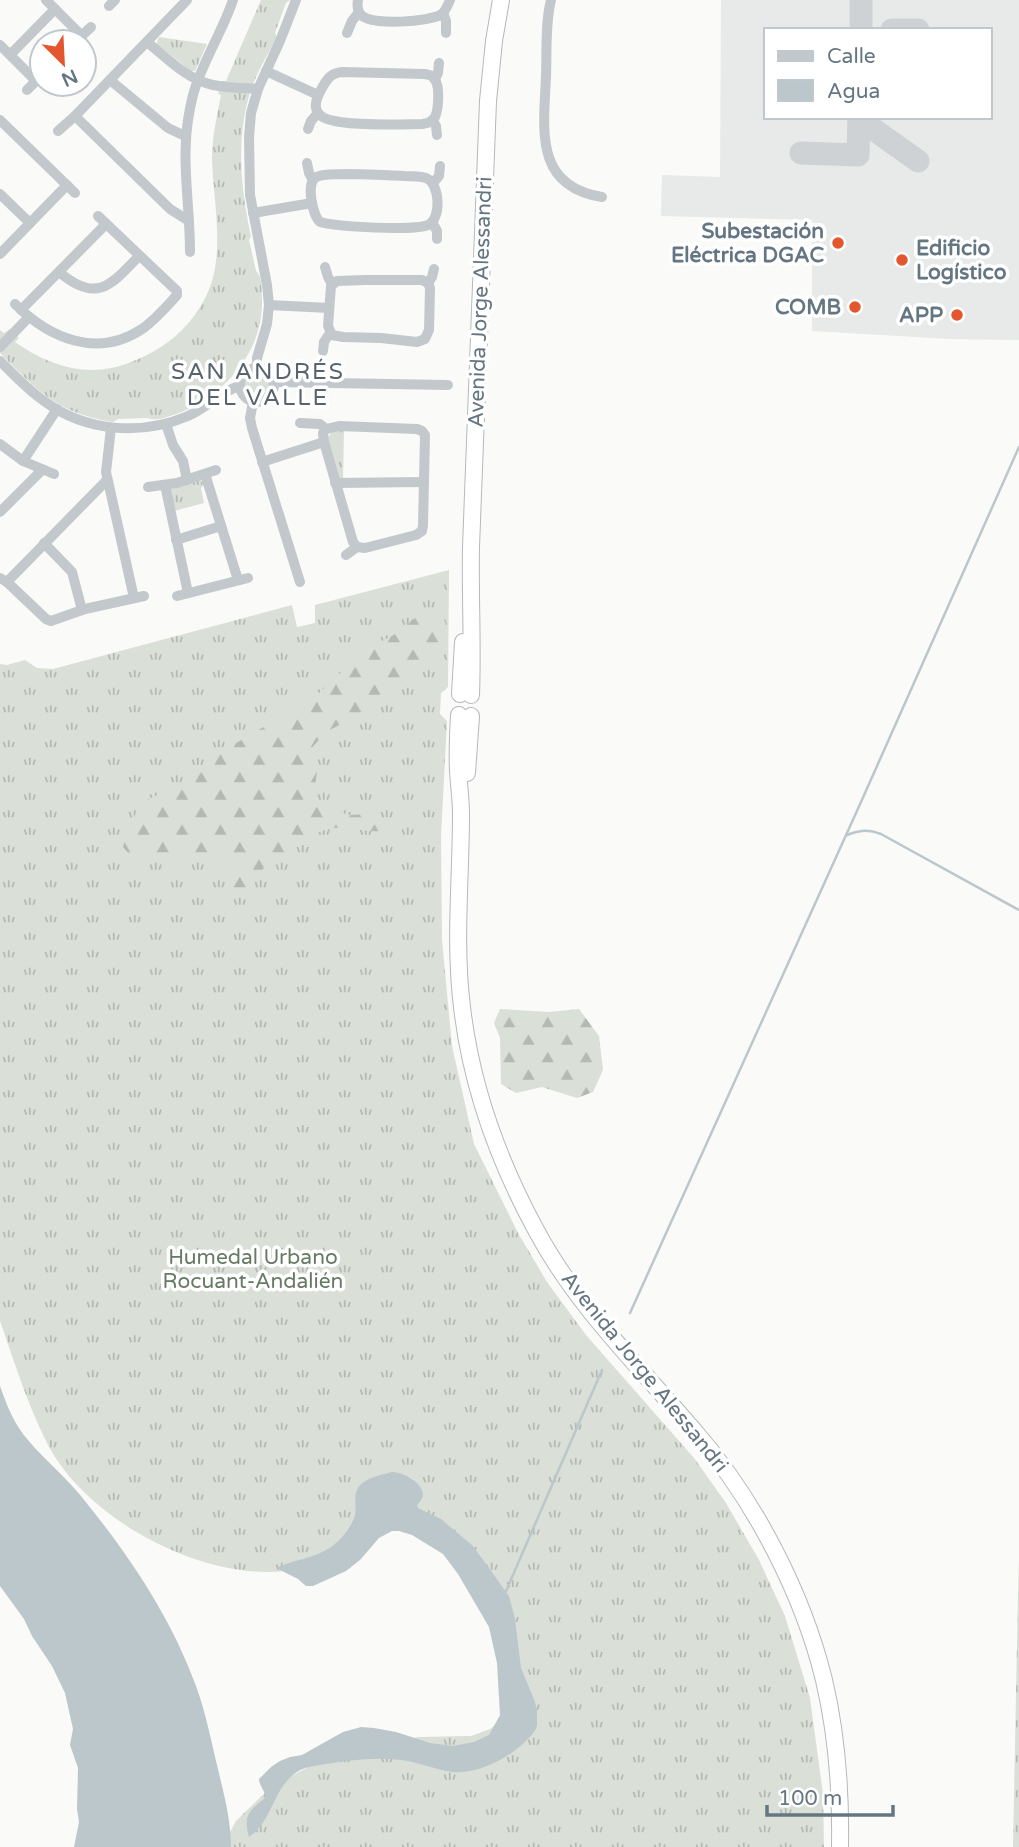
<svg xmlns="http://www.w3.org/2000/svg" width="1019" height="1847" font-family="'Varela Round',sans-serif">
  <defs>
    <pattern id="grass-tufts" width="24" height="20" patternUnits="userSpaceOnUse" patternTransform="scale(1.75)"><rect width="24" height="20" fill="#dadfd7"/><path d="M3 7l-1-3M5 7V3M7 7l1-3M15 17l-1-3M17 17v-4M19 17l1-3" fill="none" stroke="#b4b9b4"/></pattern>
    <pattern id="forest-firs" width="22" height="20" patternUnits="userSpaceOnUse" patternTransform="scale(1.75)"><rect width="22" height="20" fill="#dadfd7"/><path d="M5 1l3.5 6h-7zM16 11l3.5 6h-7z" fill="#b4b9b4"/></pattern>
  </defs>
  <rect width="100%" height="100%" fill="#fafaf8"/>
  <path fill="#e8e9e9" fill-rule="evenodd" d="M721 0H1019V340L950 339 812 331V220L661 216 662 175 720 177ZM765 30H989V117H765Z"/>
  <g fill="url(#grass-tufts)">
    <path d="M261 0H290L286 3 275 33 277 37C267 56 255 75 249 96 236 141 241 191 251 236L249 240 256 271C263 278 261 287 262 297 264 351 227 393 179 413 169 416 157 422 147 418L118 419 113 422C57 413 38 391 0 353V330L4 333 10 329 19 338 15 342C50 367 90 379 131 362 175 346 211 309 216 261 220 227 213 192 212 159 212 137 217 116 221 95L218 94 222 81H226Z"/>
    <polygon points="159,37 207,44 195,71 191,71 158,45 157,42"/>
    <circle cx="257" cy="385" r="13"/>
    <polygon points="344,430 343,479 340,480 327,439 332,431"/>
    <polygon points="199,479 205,484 201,488 204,503 174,511 169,490"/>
    <path d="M449 570 448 687 441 693 440 714 447 721 441 836 442 940 452 1046 474 1144 518 1233 547 1282 586 1335 694 1458 726 1503 759 1560 785 1616 810 1698 823 1794 824 1847H222L236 1821 270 1788 310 1766 363 1746 419 1737 471 1736 490 1729 502 1720 508 1704 494 1613 418 1524C402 1526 386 1527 370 1529 366 1529 358 1529 354 1530 349 1533 343 1540 338 1544 326 1555 309 1567 292 1570 205 1584 84 1519 46 1441 27 1403 14 1361 0 1321V664L7 665 25 660 37 668 53 669 292 605 297 627 315 623V605Z"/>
    <polygon points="1019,1559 1019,1847 1013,1847 1018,1594"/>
  </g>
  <g fill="url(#forest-firs)">
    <path d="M439 609 446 624 440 645 423 671 402 688 375 700 356 716 326 732 309 751 317 771 314 795 319 805 349 815 372 814 393 823V828C374 836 354 826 334 828 311 831 295 847 278 859 273 863 268 865 264 868 255 875 252 886 243 893L233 892 228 869 221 854 210 855 201 860 168 854 139 859 130 855 123 847 130 825 137 811 147 800 162 793 178 792 187 787 209 763 231 746 315 697 363 651 403 630 412 620 428 610Z"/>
    <polygon points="500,1009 549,1012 579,1009 599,1036 603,1070 593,1092 577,1098 542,1087 516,1093 501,1084 500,1038 494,1023"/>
  </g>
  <g fill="#bbc7cb">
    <path d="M0 1386C6 1403 12 1419 23 1434 40 1456 63 1474 81 1496 128 1554 170 1615 196 1686 206 1713 211 1741 218 1769 224 1795 231 1820 231 1847H74L79 1822 77 1809 78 1768 70 1745 73 1729 65 1693 52 1666 32 1636 24 1619 0 1586Z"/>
    <path d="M392 1472C402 1472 423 1482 423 1495 423 1498 419 1503 417 1505L418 1508 441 1519 473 1546 509 1596 515 1619 521 1668 535 1702 537 1711V1725L536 1729C521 1752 481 1775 453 1772 435 1770 419 1762 401 1760 376 1757 351 1760 326 1764 319 1765 312 1766 305 1768 273 1780 275 1820 249 1837 243 1816 249 1811 265 1798 266 1791 259 1786 259 1779L271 1767 280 1761 290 1757 302 1755 343 1732 354 1729 361 1727 374 1728 396 1732 430 1743 453 1746 474 1742 489 1735 500 1715 497 1663 489 1627 458 1574 443 1554 412 1535 399 1531H392L379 1538 360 1560 346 1571 313 1586H306L298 1579 280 1570 278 1567C300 1558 325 1557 341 1538 347 1532 353 1523 355 1515 357 1506 353 1496 358 1488 364 1478 381 1475 392 1472Z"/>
  </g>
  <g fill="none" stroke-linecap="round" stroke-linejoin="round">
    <g stroke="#bbc7cb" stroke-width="2.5">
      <path d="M847 835C860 830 868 829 881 834L1019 910"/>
      <polyline points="630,1313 861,802 1019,447"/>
      <polyline points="506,1591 602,1370"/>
    </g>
    <g stroke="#ced2d4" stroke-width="23">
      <polyline points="861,30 861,0"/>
      <polyline points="892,30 918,30"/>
      <polyline points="859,119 918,161"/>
      <polyline points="801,153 858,155 859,117"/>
    </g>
    <defs>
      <g id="highway">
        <polyline points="460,694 463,642"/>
        <path d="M471 695C473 645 470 596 471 547L488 101 494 41 501 0"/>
        <path d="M459 715C458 734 457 752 458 771 459 786 461 800 461 814 461 878 454 943 462 1007 471 1085 498 1160 536 1230 577 1307 641 1368 697 1434 755 1501 803 1594 824 1680 837 1735 841 1791 840 1847"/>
        <polyline points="467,773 471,716"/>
      </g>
    </defs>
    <use href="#highway" stroke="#b4b9bd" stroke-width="18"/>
    <g stroke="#c3c8cc" stroke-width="10">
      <polyline points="46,0 82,36"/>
      <path d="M358 0C357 6 357 11 361 15 372 26 430 22 442 14 446 10 448 5 450 0"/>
      <path d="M551 0C545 24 547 51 546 76 544 128 533 186 602 197"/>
      <polyline points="109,6 115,0"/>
      <polyline points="443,13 446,21 446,33"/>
      <polyline points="347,33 352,21 359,12"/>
      <polyline points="75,42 91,27"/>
      <path d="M147 42C166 57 187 80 213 85 227 88 243 88 258 89"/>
      <polyline points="0,45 36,81"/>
      <polyline points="10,55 55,9"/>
      <polyline points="266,71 318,95"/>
      <path d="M342 72 425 74C430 75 432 75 435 80 440 86 439 114 433 120 430 123 427 123 423 124 404 124 329 128 319 114 312 106 318 96 322 88 327 79 331 73 342 72Z"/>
      <polyline points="435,79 438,73 439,63"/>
      <polyline points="110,80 168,128 185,136"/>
      <polyline points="27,90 42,75"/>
      <polyline points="75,116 170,209 189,221"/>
      <polyline points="0,120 75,193"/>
      <polyline points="432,120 436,126 437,135"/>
      <polyline points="308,129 311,121 318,113"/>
      <polyline points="58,131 75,116 187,0"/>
      <polyline points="307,163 309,173 313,180"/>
      <path d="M345 174C365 174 384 175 404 176 411 176 420 176 426 178 440 183 442 219 428 225 413 231 338 227 320 222 313 216 306 185 315 178 322 173 336 175 345 174Z"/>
      <polyline points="433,183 439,176 440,166"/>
      <polyline points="0,194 30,223"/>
      <polyline points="253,213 312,203"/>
      <polyline points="432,222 437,231 437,239"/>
      <path d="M190 252C190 195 178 153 193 95 202 62 222 33 233 0"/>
      <polyline points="0,254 67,185"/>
      <polyline points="325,267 328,277 332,284"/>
      <path d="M59 272C97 304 111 285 139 256"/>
      <polygon points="365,280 422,280 428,283 430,288 429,330 425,339 417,342 381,338 343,337 332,335 328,326 331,286 337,281"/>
      <polyline points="428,283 432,277 434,269"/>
      <path d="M15 304C49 338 97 359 142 329 155 320 166 307 177 295V291L98 216"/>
      <polyline points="269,305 329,308"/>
      <polyline points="21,310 106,224"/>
      <polyline points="0,347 28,318"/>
      <polyline points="323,351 324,342 330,333"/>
      <path d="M0 361C14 375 28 390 44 401 86 432 141 436 188 416 206 408 221 392 239 386"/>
      <circle cx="257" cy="385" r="17"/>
      <polyline points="257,368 257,358 267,324 269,305 267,285 250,195 249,137 251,113 258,89 280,41 296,0"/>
      <polyline points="273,382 448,385"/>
      <polyline points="253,402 250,418 252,428 300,582"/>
      <polyline points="300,423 320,424 326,429 339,426 417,429 422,431 425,435 423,525 422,531 416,535 365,548 357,547 346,555"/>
      <polyline points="166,424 173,445 183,461 187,480"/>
      <polyline points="111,428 106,472 134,598"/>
      <polyline points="326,429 323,433 324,442 353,542 357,547"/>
      <polyline points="0,444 23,461 54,474"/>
      <polyline points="23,461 57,409"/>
      <polyline points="262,462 324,442"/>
      <polyline points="205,474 238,580"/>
      <polyline points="335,483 424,482"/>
      <polyline points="165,485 188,593"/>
      <polyline points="148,487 177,483 216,470"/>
      <polyline points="0,512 42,470"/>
      <polyline points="176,540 221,526"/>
      <polyline points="44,543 72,572 82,610"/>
      <polyline points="0,578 7,582 46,619 51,621 85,609 144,596"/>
      <polyline points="7,582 107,480"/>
      <polyline points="177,596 248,578"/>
    </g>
    <use href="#highway" stroke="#fff" stroke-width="16"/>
  </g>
  <g fill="#e4572e" stroke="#fff" stroke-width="2.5">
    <circle cx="838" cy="243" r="7"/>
    <circle cx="902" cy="260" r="7"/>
    <circle cx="855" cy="307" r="7"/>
    <circle cx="957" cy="315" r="7"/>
  </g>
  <g text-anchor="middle" stroke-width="7" stroke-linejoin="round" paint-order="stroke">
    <g font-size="21" font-weight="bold" fill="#657683" stroke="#fff" text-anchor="end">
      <text x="824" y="238">Subestación<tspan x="824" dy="24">Eléctrica DGAC</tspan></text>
      <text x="916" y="255" text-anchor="start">Edificio<tspan x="916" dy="24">Logístico</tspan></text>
      <text x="841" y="314">COMB</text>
      <text x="943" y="322">APP</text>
    </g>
    <g font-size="21" fill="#657683" stroke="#fff">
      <text transform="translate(480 302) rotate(-88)" y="7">Avenida Jorge Alessandri</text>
      <text transform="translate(645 1372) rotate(51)" y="7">Avenida Jorge Alessandri</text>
    </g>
    <g font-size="21" fill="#687a64" stroke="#fff">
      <text x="253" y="1264">Humedal Urbano<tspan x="253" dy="24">Rocuant-Andalién</tspan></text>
    </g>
    <g font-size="23" letter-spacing="2" fill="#57646e" stroke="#fff">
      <text x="258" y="379">SAN ANDRÉS<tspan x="258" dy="26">DEL VALLE</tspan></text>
    </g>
  </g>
  <rect x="764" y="28" width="228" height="91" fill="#ffffff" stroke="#c1c8cd" stroke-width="2"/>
  <rect x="778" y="51" width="35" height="10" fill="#c3c8cc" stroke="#c1c8cd" stroke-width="2"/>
  <text x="827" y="63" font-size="21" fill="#657683">Calle</text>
  <rect x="778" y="80" width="35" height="21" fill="#bbc7cb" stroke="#c1c8cd" stroke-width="2"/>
  <text x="827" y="98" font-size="21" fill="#657683">Agua</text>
  <g transform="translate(63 63) rotate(156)"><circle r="33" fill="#ffffff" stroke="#c1c8cd" stroke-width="2"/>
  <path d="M0-5L12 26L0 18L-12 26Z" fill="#e4572e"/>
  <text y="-10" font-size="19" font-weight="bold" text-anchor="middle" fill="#657683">N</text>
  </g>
  <path d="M767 1805v10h126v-10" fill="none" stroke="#657683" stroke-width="3.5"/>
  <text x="778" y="1805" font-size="21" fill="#657683" stroke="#ffffff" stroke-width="5" paint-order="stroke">100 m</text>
</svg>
